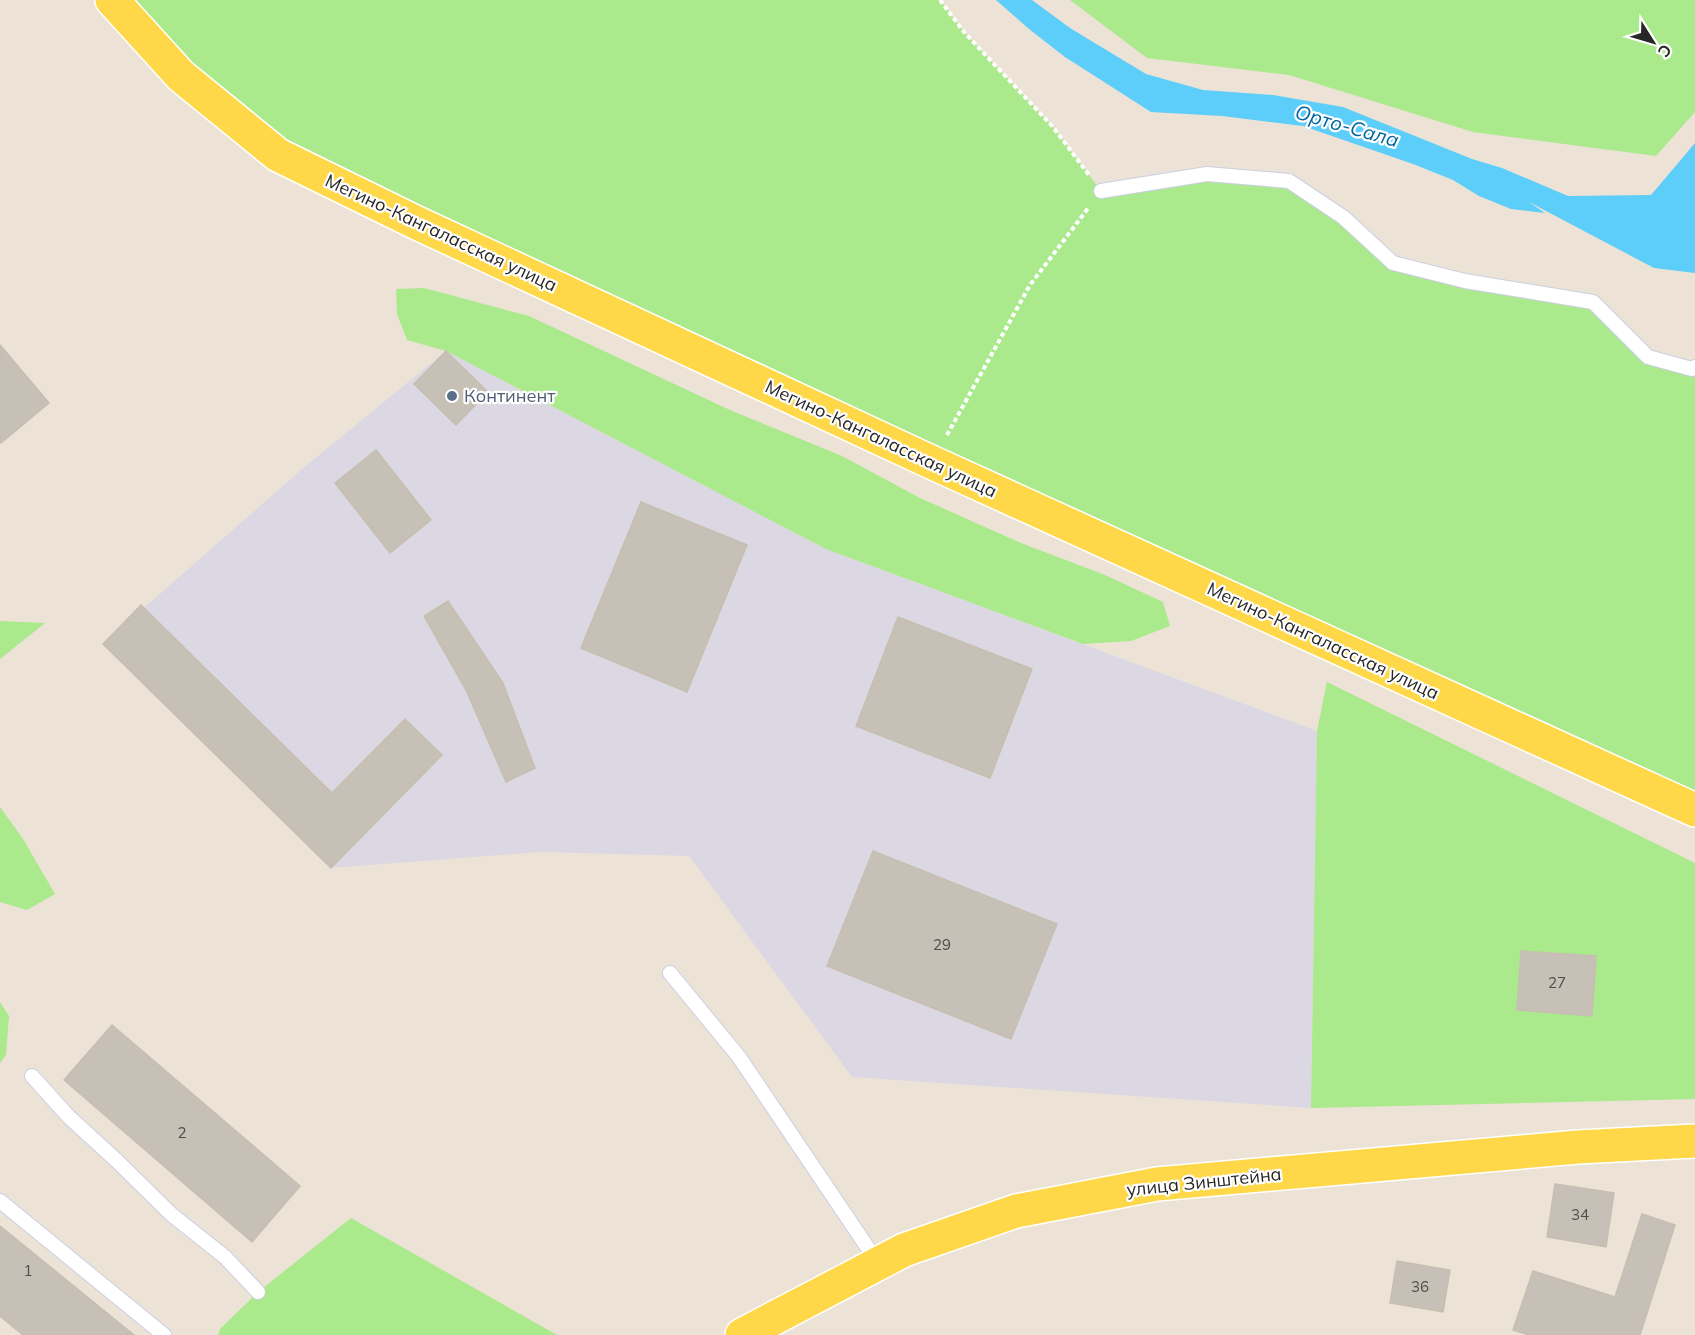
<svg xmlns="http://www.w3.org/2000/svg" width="1695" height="1335" font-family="Mulish,sans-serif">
  <rect width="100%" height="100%" fill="#ece3d6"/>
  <polygon fill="#dbd8e3" points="446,351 826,549 1317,731 1311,1108 852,1077 689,856 540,852 331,868 103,644 302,469"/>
  <g fill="#aae98c">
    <polygon points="112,0 940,0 964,32 1053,127 1101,191 1207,174 1289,181 1393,263 1593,302 1648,357 1695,367 1695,810 278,155"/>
    <polygon points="1070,0 1695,0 1695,112 1656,156 1473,132 1289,75 1147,58"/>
    <polygon points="424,288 529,316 730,410 842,456 920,498 1021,543 1105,575 1163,602 1170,626 1131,641 1083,644 826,549 446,351 407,340 397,314 396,289"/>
    <polygon points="0,621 45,623 0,659"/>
    <polygon points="1327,682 1695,863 1695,1099 1311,1108 1317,731"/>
    <polygon points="0,807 23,839 55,894 27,910 0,902"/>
    <polygon points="0,1002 9,1016 6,1055 0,1063"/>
    <polygon points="351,1218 557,1335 218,1335 220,1329 258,1292"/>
  </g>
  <polygon fill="#5dcdfa" points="996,0 1032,0 1070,28 1146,74 1203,90 1273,95 1343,107 1472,159 1502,168 1568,196 1651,195 1695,143 1695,273 1654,268 1529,202 1545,213 1511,209 1479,196 1453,180 1413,164 1303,126 1222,116 1151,112 1065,57 1029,29"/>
  <g fill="#c6c0b6" stroke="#c6bfb0" stroke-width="1.5">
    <polygon points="0,345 49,403 1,443 0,442"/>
    <polygon points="446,351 488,392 456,425 414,384"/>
    <polygon points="376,450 431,520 390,553 335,483"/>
    <polygon points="641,502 747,545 687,692 581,648"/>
    <polygon points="448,601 503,683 535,768 506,782 467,692 424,616"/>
    <polygon points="141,605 332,793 405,719 442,755 331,868 103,644"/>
    <polygon points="898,617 1032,669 990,778 856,726"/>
    <polygon points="873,851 1057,924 1011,1039 827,966"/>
    <polygon points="1521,951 1596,956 1592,1016 1517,1010"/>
    <polygon points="112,1025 300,1186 252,1242 64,1080"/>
    <polygon points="1555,1184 1614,1193 1606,1247 1547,1237"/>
    <polygon points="1642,1214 1675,1225 1640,1335 1529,1335 1513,1330 1533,1271 1615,1297"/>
    <polygon points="0,1226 134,1335 23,1335 0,1316"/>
    <polygon points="1397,1261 1450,1270 1443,1312 1390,1303"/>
  </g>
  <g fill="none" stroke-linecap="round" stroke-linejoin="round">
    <defs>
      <g id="service">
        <polyline points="1101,191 1207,174 1289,181 1343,217 1393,263 1465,281 1593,302 1648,357 1692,369 1695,367"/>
        <polyline points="670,973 739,1057 878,1263"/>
        <polyline points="32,1076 69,1117 116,1160 172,1215 225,1257 258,1292"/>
        <polyline points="0,1201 164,1335"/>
      </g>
      <g id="primary">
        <polyline points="112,0 181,76 278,155 417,223 931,462 1695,810"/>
        <polyline points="742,1335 904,1250 1016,1211 1157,1184 1578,1147 1695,1141"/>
      </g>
    </defs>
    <use href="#service" stroke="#cbcfe2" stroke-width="16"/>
    <use href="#primary" stroke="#fff" stroke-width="36"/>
    <g stroke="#fff" stroke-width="4" stroke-dasharray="4.5 3" stroke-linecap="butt">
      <polyline points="940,0 964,32 1053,127 1089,175"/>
      <polyline points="947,435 1030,285 1089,207"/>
    </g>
    <use href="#service" stroke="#fff" stroke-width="14"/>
    <use href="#primary" stroke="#fed849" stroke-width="33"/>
  </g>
  <circle fill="#5c6f8a" stroke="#fff" stroke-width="2" cx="452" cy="396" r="6"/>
  <g text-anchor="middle" stroke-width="4.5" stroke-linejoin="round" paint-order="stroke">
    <g font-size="15" fill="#4f4d4b">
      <text x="942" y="950">29</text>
      <text x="1557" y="988">27</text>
      <text x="182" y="1138">2</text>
      <text x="1580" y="1220">34</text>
      <text x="28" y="1276">1</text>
      <text x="1420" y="1292">36</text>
    </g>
    <g font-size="18" fill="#272727" stroke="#fff">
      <text transform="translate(441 233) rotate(25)" y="6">Мегино-Кангаласская улица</text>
      <text transform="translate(881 439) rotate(25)" y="6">Мегино-Кангаласская улица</text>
      <text transform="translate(1323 641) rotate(25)" y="6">Мегино-Кангаласская улица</text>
      <text transform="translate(1204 1182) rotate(-6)" y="6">улица Зинштейна</text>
    </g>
    <g font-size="18" fill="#4e5e75" stroke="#fff" text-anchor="start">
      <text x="464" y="402">Континент</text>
    </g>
    <g font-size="20" font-style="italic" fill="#0066a1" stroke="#fff">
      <text transform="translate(1347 126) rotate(16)" y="7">Орто-Сала</text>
    </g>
  </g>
  <g transform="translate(1653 42) rotate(127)" stroke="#ffffff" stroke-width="4.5" paint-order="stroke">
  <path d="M0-4.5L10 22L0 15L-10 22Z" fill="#272727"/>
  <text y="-9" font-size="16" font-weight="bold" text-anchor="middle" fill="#272727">С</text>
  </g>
</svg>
